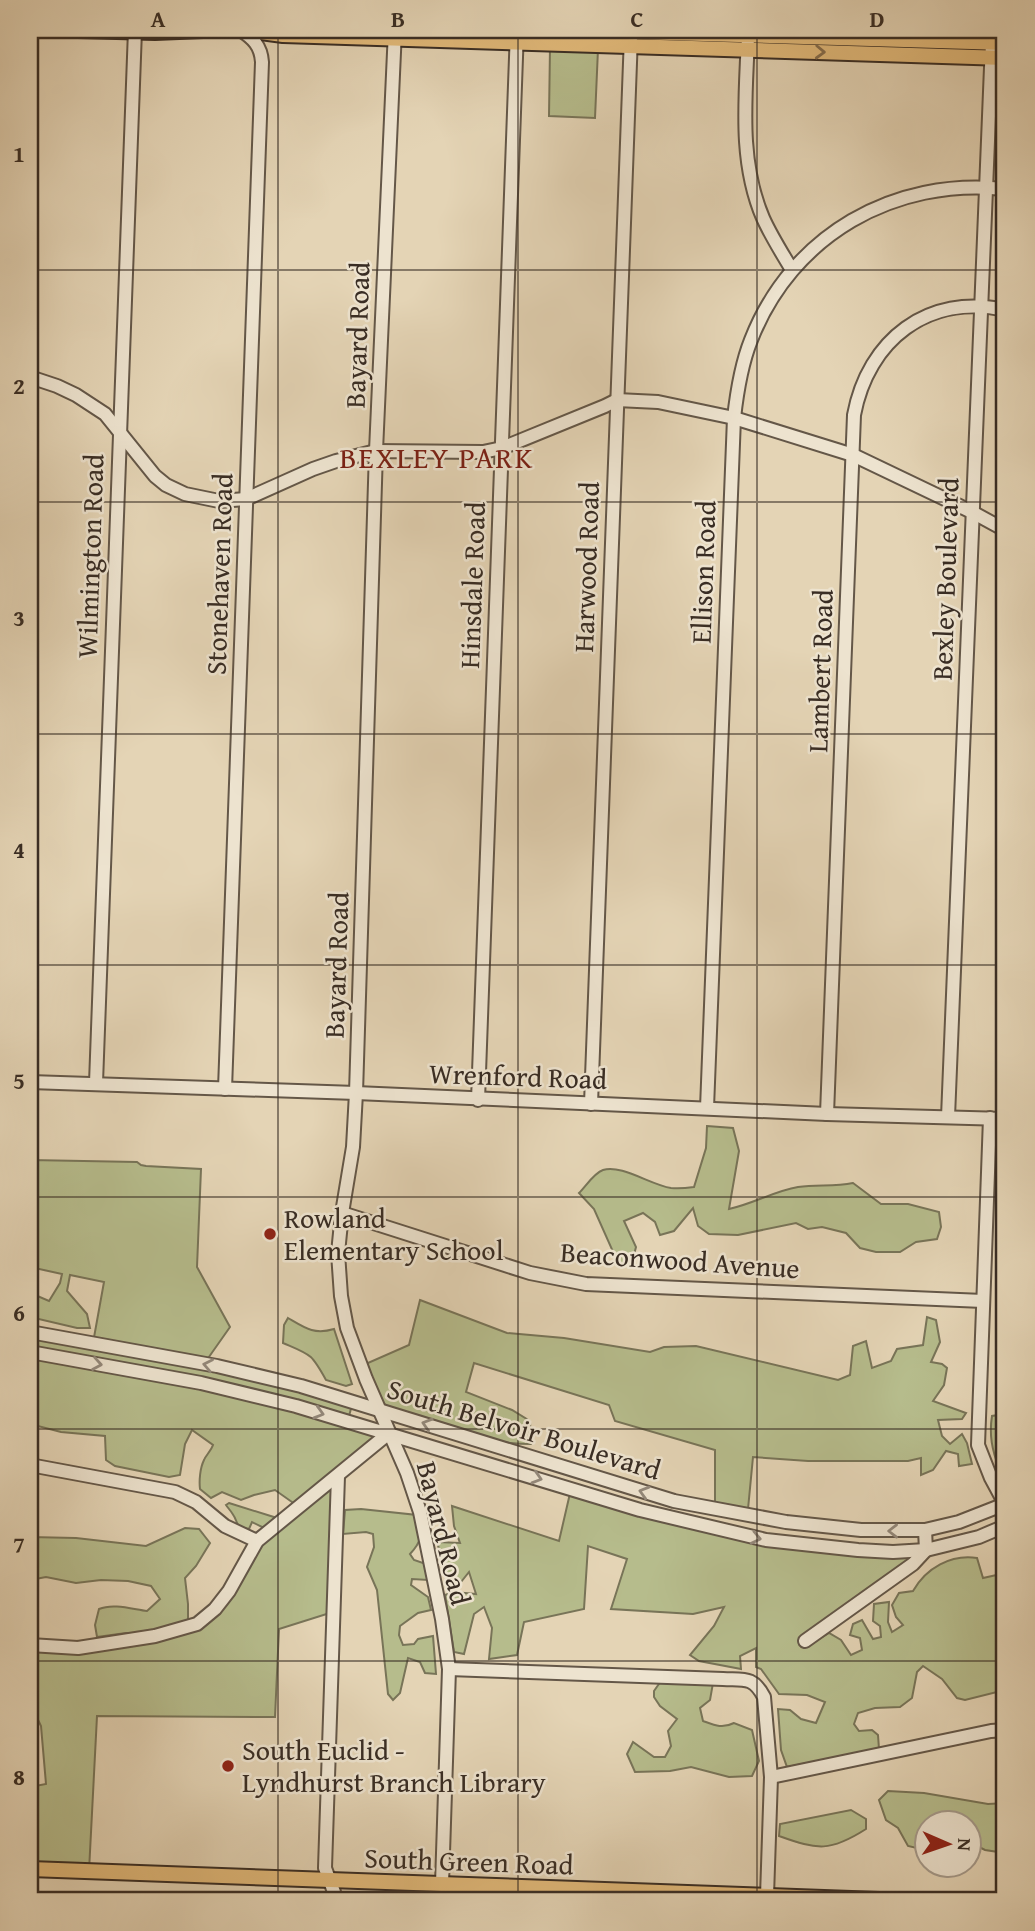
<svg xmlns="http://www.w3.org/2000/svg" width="1035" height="1931" font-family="'Gentium Book Plus',serif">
  <rect width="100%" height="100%" fill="#e4d4b5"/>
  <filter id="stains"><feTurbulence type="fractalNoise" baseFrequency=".00286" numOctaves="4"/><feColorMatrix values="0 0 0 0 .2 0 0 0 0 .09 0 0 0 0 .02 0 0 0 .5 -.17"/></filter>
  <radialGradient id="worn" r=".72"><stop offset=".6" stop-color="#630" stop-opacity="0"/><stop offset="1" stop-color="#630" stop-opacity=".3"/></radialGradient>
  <g fill="#b6bc8c" stroke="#787458" stroke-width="2">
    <polygon points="567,30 1005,30 1005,43"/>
    <polygon points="550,48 598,49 595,118 549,116"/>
    <path d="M707 1126 733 1128 739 1151 729 1209C753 1204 774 1191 798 1187 817 1184 833 1187 853 1183L881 1204H908L939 1212 941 1227 937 1239 916 1242 900 1252H876L860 1248 846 1233 822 1227 808 1229 796 1223 738 1235 709 1234 698 1226 693 1208 674 1231 660 1235 655 1222 643 1213 624 1221 636 1247 631 1266 618 1263 594 1209 579 1193C586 1186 594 1173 603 1170 621 1164 651 1185 671 1188 679 1189 687 1188 694 1187L706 1148Z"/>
    <polygon points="30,1160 137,1162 141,1165 146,1166 201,1169 197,1267 230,1327 204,1364 93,1343 104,1282 70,1275 67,1291 87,1314 90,1328 77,1328 30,1317 30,1269 36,1275 32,1285 35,1295 49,1301 60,1283 62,1274 30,1267"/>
    <path d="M420 1300 507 1333 564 1338 650 1352 664 1347 696 1346 838 1380 850 1375 853 1346 866 1341 872 1368 891 1361 897 1349 923 1345 927 1317 936 1320 940 1342 931 1362 942 1364 947 1368 944 1385 933 1401 966 1413 962 1419 938 1420 942 1436 950 1444 962 1434 967 1443 972 1464 959 1466 958 1454 946 1451 933 1470 921 1475V1458L908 1461H808L753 1457 748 1509 715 1503V1450L615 1421 609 1405 474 1363 466 1392 512 1410 530 1421 531 1444C479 1444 429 1425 380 1410L361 1366 409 1345Z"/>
    <path d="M288 1318C305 1328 314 1335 334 1329L352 1384 346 1386 326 1380C311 1353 311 1355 283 1343L284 1325Z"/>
    <polygon points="30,1337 219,1371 352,1405 349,1416 30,1348"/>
    <path d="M30 1352 158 1375 389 1433 338 1476 333 1612 279 1629 275 1717 97 1716 89 1871 30 1869V1787L46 1784 41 1726 30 1703V1645L78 1648 155 1636 215 1610 257 1541 299 1507 275 1490 254 1495 241 1500 222 1492 211 1498 200 1489C199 1481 200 1468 204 1460 206 1455 211 1451 213 1445L192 1430 185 1444 180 1475 169 1477 115 1466 106 1460 105 1436 61 1432 30 1424Z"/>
    <path d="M1005 1414V1452L999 1468C992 1450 989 1435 992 1416Z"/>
    <path d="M571 1489 766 1540 926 1550 806 1642H814L829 1633 841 1640 851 1655 862 1650 860 1638 850 1635 853 1624 862 1620 873 1639 881 1637 880 1626 873 1621 874 1604 889 1602 888 1622 892 1632 903 1625 896 1617 892 1605 899 1593 913 1591C926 1568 951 1554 977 1558L983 1578 1001 1574 1000 1554 1005 1556V1649L1003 1650 998 1660 1005 1668V1690L965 1700 957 1698 942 1679 923 1666 917 1672 912 1698 900 1707 875 1708 858 1713 854 1724 859 1731 872 1730 878 1735 879 1749 787 1767 781 1750 778 1709 790 1710 801 1719 816 1723 825 1702 807 1695 779 1694 761 1669 756 1667V1648L740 1656 741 1669 699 1661 690 1655 714 1626 724 1607 693 1614 611 1609 627 1559 588 1546 584 1609 524 1622 517 1655 489 1659 492 1628 484 1607 474 1614 464 1654 454 1652 445 1595 454 1592 476 1594 469 1572 461 1582 450 1586 437 1542 460 1543 454 1526 452 1506 559 1541Z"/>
    <path d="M229 1503 277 1518 266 1527H262L252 1522 249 1529C233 1526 240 1524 232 1513 230 1510 228 1508 226 1505Z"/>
    <path d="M361 1509 417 1515C421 1534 424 1539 410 1554L414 1560 426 1564 428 1580 412 1579 411 1585 428 1597 431 1610 418 1613 400 1626 399 1635 403 1645 414 1644 418 1639 433 1636 436 1674 425 1673 420 1662 408 1658 400 1693 393 1700 388 1694 377 1590 367 1567 374 1547 373 1534 366 1532 343 1534 345 1510Z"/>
    <path d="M185 1528 199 1529 210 1543 196 1566 185 1578 188 1604V1622L148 1633H126L97 1637 95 1625 99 1609C113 1603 132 1609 147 1611L160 1599 151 1586 128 1581 101 1580 76 1583 46 1577 30 1580V1537L76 1538 146 1546Z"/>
    <path d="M661 1681 713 1683 710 1700 700 1708 703 1721C714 1725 722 1729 734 1723L752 1730 759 1761 752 1776 729 1777 691 1767 670 1771 635 1772 627 1754 633 1742 654 1757H665L671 1746 668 1731 677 1719 660 1706 654 1697V1691Z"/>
    <polygon points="888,1791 924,1793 988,1804 1005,1803 1005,1853 985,1850 969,1842 968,1822 926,1822 925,1850 908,1846 898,1828 886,1820 879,1800"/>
    <path d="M851 1810 866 1819V1829C830 1852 818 1850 779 1836L780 1824Z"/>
  </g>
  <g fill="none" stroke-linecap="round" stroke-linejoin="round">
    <defs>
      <g id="minor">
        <polyline points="395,30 376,451 356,1093 353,1147 342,1213 338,1253 341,1296 347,1328 366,1379 407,1473 420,1512 442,1619 449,1669 442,1884"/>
        <path d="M748 36C746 96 738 160 763 218 771 236 782 253 792 270"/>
        <polyline points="30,377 57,386 76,395 105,414 155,476 166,485 185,494 219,501 246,499 313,469 336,461 376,451 483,452 502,448 605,406 617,400 658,402 734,418 853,455 972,512 1005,530"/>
        <polyline points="30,1082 356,1093 827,1114 1005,1119"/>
        <polyline points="96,1083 135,30"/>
        <path d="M225 1089 262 62C261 46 253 38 240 30"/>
        <polyline points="478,1100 517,30"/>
        <polyline points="591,1104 631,36"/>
        <path d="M707 1108 734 418C737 391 741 365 751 340 792 235 894 177 1005 189"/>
        <path d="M827 1114 854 415C868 340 928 293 1005 310"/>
        <polyline points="948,1117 992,43"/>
        <polyline points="990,1118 978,1445 991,1478 1005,1504"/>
        <polyline points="342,1213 530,1273 586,1284 983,1301"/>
        <polyline points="30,1332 217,1366 301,1386 674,1501 786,1522 861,1530 925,1530 959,1522 1005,1504"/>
        <polyline points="30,1352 201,1383 296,1406 640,1510 766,1540 858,1550 893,1552 926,1550 979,1537 1005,1526"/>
        <polyline points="30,1465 175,1492 196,1502 225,1526 257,1541"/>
        <polyline points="805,1641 913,1564 926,1550 925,1530"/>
        <polyline points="30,1645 78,1648 155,1636 197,1624 215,1609 229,1591 257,1541 389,1433"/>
        <path d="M449 1669 723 1679C744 1680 753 1676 764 1697L771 1777 767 1896"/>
        <polyline points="771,1777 991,1731 1005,1730"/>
        <polyline points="334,1901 334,1892 325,1868 338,1476"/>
      </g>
      <g id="major">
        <polyline points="78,30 155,32 203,30"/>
        <polyline points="246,30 283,35 1005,58"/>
        <polyline points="567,30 1005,43"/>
        <polyline points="30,1869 907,1901"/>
      </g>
    </defs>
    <use href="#minor" stroke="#645748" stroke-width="16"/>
    <use href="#major" stroke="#392d24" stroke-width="18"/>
    <use href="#minor" stroke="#ede3cf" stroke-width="12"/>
    <use href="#major" stroke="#e2ba7a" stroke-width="14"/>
  </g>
  <defs><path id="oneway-chevron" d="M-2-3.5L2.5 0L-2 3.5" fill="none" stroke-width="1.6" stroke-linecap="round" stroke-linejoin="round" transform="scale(1.75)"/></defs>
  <use stroke="#856c4b" href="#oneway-chevron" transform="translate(820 52) rotate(2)"/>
  <g stroke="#93887a">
    <use href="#oneway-chevron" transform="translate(97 1364) rotate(10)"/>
    <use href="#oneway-chevron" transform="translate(208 1365) rotate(-169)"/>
    <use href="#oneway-chevron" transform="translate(319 1413) rotate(16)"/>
    <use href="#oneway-chevron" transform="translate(427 1424) rotate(-163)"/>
    <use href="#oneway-chevron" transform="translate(537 1478) rotate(17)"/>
    <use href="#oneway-chevron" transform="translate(644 1492) rotate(-164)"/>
    <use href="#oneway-chevron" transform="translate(893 1531) rotate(180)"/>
    <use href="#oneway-chevron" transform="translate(756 1538) rotate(12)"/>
  </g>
  <path fill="none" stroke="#392d24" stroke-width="2" stroke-opacity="0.55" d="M278 30V1901M518 30V1901M757 30V1901M30 270H1005M30 502H1005M30 734H1005M30 965H1005M30 1197H1005M30 1429H1005M30 1661H1005"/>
  <g fill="#8f2418" stroke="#ede3cf" stroke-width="2.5">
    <circle cx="270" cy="1234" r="7"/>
    <circle cx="228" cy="1766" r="7"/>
  </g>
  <g text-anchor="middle" stroke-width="5" stroke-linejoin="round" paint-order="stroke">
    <g font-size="28" fill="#392d24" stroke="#ede3cf">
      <text transform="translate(357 335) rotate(-88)" y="10">Bayard Road</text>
      <text transform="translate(90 556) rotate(-88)" y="10">Wilmington Road</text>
      <text transform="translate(586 567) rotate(-88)" y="10">Harwood Road</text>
      <text transform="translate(703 572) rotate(-88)" y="10">Ellison Road</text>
      <text transform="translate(219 574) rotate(-88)" y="10">Stonehaven Road</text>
      <text transform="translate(945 579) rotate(-88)" y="10">Bexley Boulevard</text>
      <text transform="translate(472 585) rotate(-88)" y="10">Hinsdale Road</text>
      <text transform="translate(820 671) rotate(-88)" y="10">Lambert Road</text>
      <text transform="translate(336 965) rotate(-88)" y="10">Bayard Road</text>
      <text transform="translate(518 1076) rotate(2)" y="10">Wrenford Road</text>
      <text transform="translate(680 1260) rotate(4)" y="10">Beaconwood Avenue</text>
      <text transform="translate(524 1429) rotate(17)" y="10">South Belvoir Boulevard</text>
      <text transform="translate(444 1533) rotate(76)" y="10">Bayard Road</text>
      <text transform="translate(469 1861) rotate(2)" y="10">South Green Road</text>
    </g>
    <g font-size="28" fill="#392d24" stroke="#ede3cf" text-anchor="start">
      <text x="284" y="1228">Rowland<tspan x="284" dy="32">Elementary School</tspan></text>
      <text x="242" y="1760">South Euclid -<tspan x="242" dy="32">Lyndhurst Branch Library</tspan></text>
    </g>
    <g font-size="30" letter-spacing="2" fill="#7a1f14" stroke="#ede3cf">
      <text x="437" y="468">BEXLEY PARK</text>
    </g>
  </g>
  <rect width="1035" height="1931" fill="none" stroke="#e4d4b5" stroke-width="77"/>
  <g transform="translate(948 1844) rotate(92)"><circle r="33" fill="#ede3cf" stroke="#a59a8b" stroke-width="2"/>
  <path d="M0-5L12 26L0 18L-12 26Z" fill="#8f2418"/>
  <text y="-10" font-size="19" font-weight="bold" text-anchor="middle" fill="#392d24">N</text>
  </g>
  <rect x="38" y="38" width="958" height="1854" fill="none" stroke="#392d24" stroke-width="2.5"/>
  <g font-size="23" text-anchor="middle" font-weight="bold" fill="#392d24">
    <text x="158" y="27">A</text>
    <text x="398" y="27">B</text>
    <text x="637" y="27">C</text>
    <text x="877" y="27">D</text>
    <text x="19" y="162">1</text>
    <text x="19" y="394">2</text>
    <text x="19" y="626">3</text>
    <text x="19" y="858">4</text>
    <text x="19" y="1089">5</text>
    <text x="19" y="1321">6</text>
    <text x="19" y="1553">7</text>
    <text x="19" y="1785">8</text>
  </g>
  <rect width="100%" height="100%" filter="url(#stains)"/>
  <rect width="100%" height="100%" fill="url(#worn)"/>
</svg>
